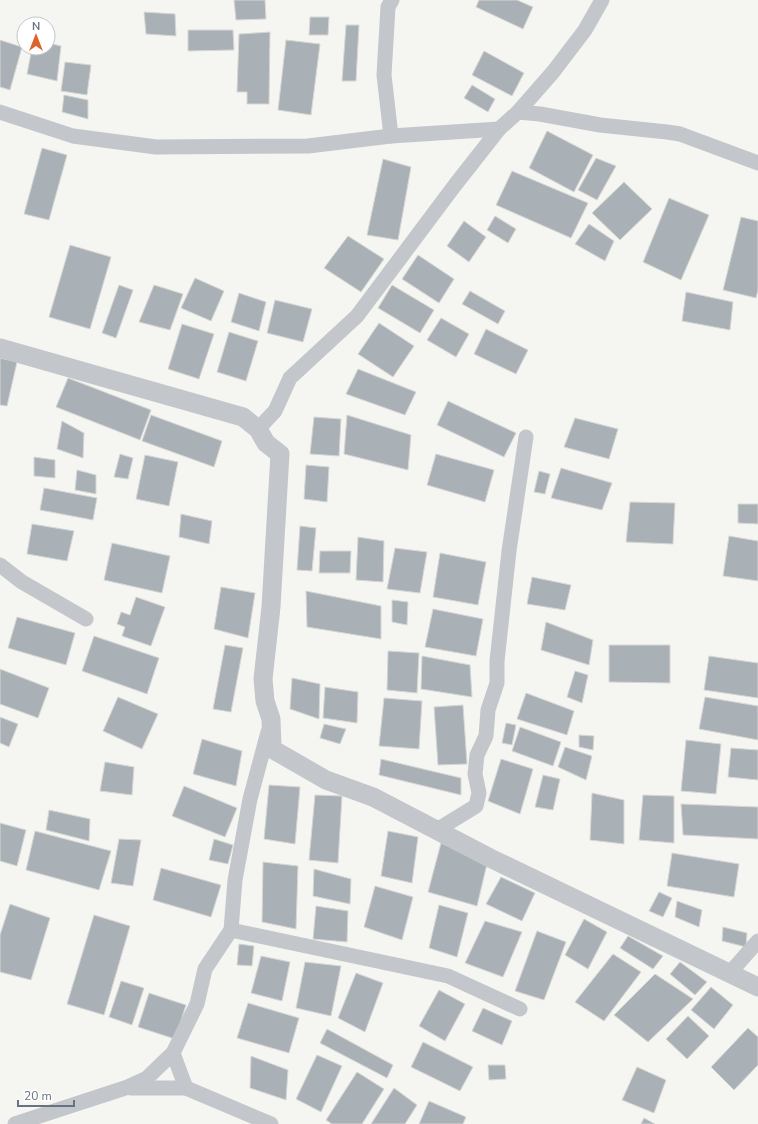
<svg xmlns="http://www.w3.org/2000/svg" width="758" height="1124" font-family="'Nunito Sans',sans-serif">
  <rect width="100%" height="100%" fill="#f5f5f2"/>
  <g fill="#aab1b6" stroke="#d7d7d5">
    <polygon points="234,0 265,0 266,19 236,20"/>
    <polygon points="479,0 517,0 533,7 523,29 476,7"/>
    <polygon points="144,12 175,14 176,36 146,34"/>
    <polygon points="310,17 329,17 328,35 309,35"/>
    <polygon points="346,25 359,25 356,81 342,81"/>
    <polygon points="188,30 233,30 234,50 188,51"/>
    <polygon points="270,32 269,104 247,104 247,92 237,92 239,34"/>
    <polygon points="0,40 22,47 10,90 0,87"/>
    <polygon points="286,40 320,44 311,115 278,110"/>
    <polygon points="48,43 61,46 57,81 27,74 32,48 48,48"/>
    <polygon points="484,51 524,73 512,96 472,75"/>
    <polygon points="65,62 91,65 87,95 61,91"/>
    <polygon points="472,85 495,99 488,112 464,98"/>
    <polygon points="64,95 88,100 88,119 62,112"/>
    <polygon points="547,131 593,155 574,192 529,168"/>
    <polygon points="42,148 67,155 49,220 24,214"/>
    <polygon points="596,158 616,166 597,200 578,190"/>
    <polygon points="383,159 411,167 398,240 367,235"/>
    <polygon points="512,171 588,203 571,238 496,205"/>
    <polygon points="624,182 652,209 620,240 592,213"/>
    <polygon points="669,198 709,215 681,280 643,262"/>
    <polygon points="495,216 516,229 508,243 487,230"/>
    <polygon points="741,217 758,221 758,290 756,298 723,290"/>
    <polygon points="464,221 486,237 469,262 447,246"/>
    <polygon points="589,224 614,241 605,261 575,244"/>
    <polygon points="348,236 384,259 361,292 324,268"/>
    <polygon points="70,245 111,257 90,329 49,317"/>
    <polygon points="418,255 454,279 439,303 402,279"/>
    <polygon points="195,278 224,291 211,321 181,308"/>
    <polygon points="119,285 133,290 116,338 102,333"/>
    <polygon points="154,285 183,294 170,330 139,322"/>
    <polygon points="392,285 434,310 420,333 378,308"/>
    <polygon points="470,291 505,311 498,324 462,304"/>
    <polygon points="686,292 733,302 730,330 682,321"/>
    <polygon points="239,293 266,302 259,331 231,322"/>
    <polygon points="275,300 312,309 303,342 267,333"/>
    <polygon points="441,318 469,334 456,357 427,340"/>
    <polygon points="379,323 414,346 393,377 358,354"/>
    <polygon points="182,324 214,334 199,379 168,369"/>
    <polygon points="486,329 528,350 516,374 474,354"/>
    <polygon points="229,332 258,341 246,381 217,372"/>
    <polygon points="0,358 17,362 7,406 0,405"/>
    <polygon points="358,369 416,392 405,415 346,394"/>
    <polygon points="68,378 151,410 140,440 56,407"/>
    <polygon points="448,401 516,433 504,457 437,425"/>
    <polygon points="151,415 222,441 214,467 142,441"/>
    <polygon points="347,415 411,435 408,470 344,454"/>
    <polygon points="314,417 341,419 339,456 310,454"/>
    <polygon points="575,418 618,429 609,459 564,447"/>
    <polygon points="62,421 84,433 83,458 57,449"/>
    <polygon points="120,454 133,458 128,479 114,477"/>
    <polygon points="436,454 494,470 485,502 427,485"/>
    <polygon points="145,455 178,462 169,506 136,499"/>
    <polygon points="34,457 55,460 55,478 34,476"/>
    <polygon points="306,465 329,467 327,502 304,499"/>
    <polygon points="561,468 612,483 602,510 551,498"/>
    <polygon points="77,470 96,475 96,494 75,490"/>
    <polygon points="539,471 550,474 545,494 534,492"/>
    <polygon points="44,488 97,498 93,520 40,510"/>
    <polygon points="630,502 675,503 673,544 626,542"/>
    <polygon points="738,504 758,504 758,524 738,523"/>
    <polygon points="181,514 212,521 209,544 179,537"/>
    <polygon points="32,524 74,531 67,561 27,554"/>
    <polygon points="300,526 316,528 312,571 297,570"/>
    <polygon points="729,536 758,541 758,581 723,576"/>
    <polygon points="358,537 384,541 383,582 356,580"/>
    <polygon points="112,543 170,556 162,593 104,580"/>
    <polygon points="395,548 427,552 420,593 387,589"/>
    <polygon points="320,551 351,551 350,573 319,573"/>
    <polygon points="440,553 486,562 478,605 433,597"/>
    <polygon points="532,577 571,585 565,610 527,604"/>
    <polygon points="221,587 255,593 248,638 214,629"/>
    <polygon points="306,591 381,606 381,639 307,627"/>
    <polygon points="136,597 165,607 151,646 122,636 125,627 117,624 121,612 130,615"/>
    <polygon points="392,600 408,602 407,625 392,622"/>
    <polygon points="433,609 483,619 476,656 425,647"/>
    <polygon points="17,617 75,633 66,665 8,648"/>
    <polygon points="546,622 593,640 589,665 541,650"/>
    <polygon points="94,636 159,658 147,694 82,671"/>
    <polygon points="225,645 243,648 231,712 213,709"/>
    <polygon points="609,645 670,645 670,683 609,682"/>
    <polygon points="388,651 419,653 417,693 387,690"/>
    <polygon points="422,656 470,665 472,697 421,689"/>
    <polygon points="709,656 758,663 758,698 704,690"/>
    <polygon points="0,669 49,688 38,718 0,704"/>
    <polygon points="575,671 588,675 582,703 567,697"/>
    <polygon points="292,678 320,684 319,719 290,709"/>
    <polygon points="325,687 358,692 357,723 323,718"/>
    <polygon points="526,693 574,711 567,735 517,719"/>
    <polygon points="118,697 158,714 142,749 103,731"/>
    <polygon points="705,697 758,706 758,740 699,729"/>
    <polygon points="384,698 422,701 419,749 379,746"/>
    <polygon points="463,705 467,764 438,765 434,707"/>
    <polygon points="0,717 18,724 9,747 0,743"/>
    <polygon points="506,723 516,725 512,745 502,743"/>
    <polygon points="324,724 346,729 340,744 320,738"/>
    <polygon points="520,727 561,742 553,766 512,751"/>
    <polygon points="579,735 594,736 593,750 579,747"/>
    <polygon points="202,739 242,751 236,786 193,774"/>
    <polygon points="686,740 721,744 716,794 681,791"/>
    <polygon points="565,747 592,756 586,780 558,767"/>
    <polygon points="731,748 758,750 758,780 728,777"/>
    <polygon points="381,759 461,778 461,795 379,775"/>
    <polygon points="501,759 533,769 520,814 488,801"/>
    <polygon points="105,762 134,767 132,795 100,791"/>
    <polygon points="543,775 560,779 553,810 535,807"/>
    <polygon points="269,785 300,787 295,844 264,839"/>
    <polygon points="184,786 237,808 225,837 172,816"/>
    <polygon points="592,793 624,800 624,844 590,840"/>
    <polygon points="315,795 342,796 338,863 309,860"/>
    <polygon points="643,795 674,796 674,843 639,840"/>
    <polygon points="681,804 758,807 758,839 683,835"/>
    <polygon points="49,810 90,819 89,841 46,830"/>
    <polygon points="0,823 26,830 17,866 0,861"/>
    <polygon points="35,831 111,851 99,890 26,870"/>
    <polygon points="388,831 418,837 412,883 381,876"/>
    <polygon points="119,839 141,840 133,886 111,883"/>
    <polygon points="214,839 233,845 228,864 209,860"/>
    <polygon points="441,843 487,864 477,906 428,892"/>
    <polygon points="672,853 739,864 734,897 667,886"/>
    <polygon points="263,862 298,866 296,929 262,922"/>
    <polygon points="161,868 221,885 211,917 153,900"/>
    <polygon points="314,869 351,879 350,904 313,896"/>
    <polygon points="501,877 535,893 522,921 486,904"/>
    <polygon points="375,886 413,897 402,940 364,927"/>
    <polygon points="659,892 672,898 663,917 649,911"/>
    <polygon points="677,901 702,910 699,927 675,917"/>
    <polygon points="10,904 50,918 31,980 0,972 0,935"/>
    <polygon points="439,905 468,913 457,957 429,948"/>
    <polygon points="316,906 348,911 347,942 313,939"/>
    <polygon points="94,915 130,926 104,1015 67,1004"/>
    <polygon points="584,919 607,932 588,969 565,955"/>
    <polygon points="485,921 522,932 503,977 465,963"/>
    <polygon points="723,927 747,933 746,947 722,941"/>
    <polygon points="537,931 566,942 544,1000 515,991"/>
    <polygon points="628,936 663,956 653,969 620,948"/>
    <polygon points="239,944 254,946 252,966 237,965"/>
    <polygon points="613,954 641,972 604,1021 575,1002"/>
    <polygon points="261,956 290,962 282,1001 251,993"/>
    <polygon points="305,962 341,966 331,1016 296,1008"/>
    <polygon points="680,962 707,982 695,995 670,974"/>
    <polygon points="356,973 383,983 365,1032 338,1018"/>
    <polygon points="655,974 693,999 648,1042 614,1015"/>
    <polygon points="121,981 144,988 132,1025 109,1017"/>
    <polygon points="711,987 733,1005 714,1029 691,1010"/>
    <polygon points="439,990 465,1004 445,1041 419,1026"/>
    <polygon points="149,993 186,1005 175,1039 138,1027"/>
    <polygon points="248,1003 299,1018 289,1053 237,1038"/>
    <polygon points="483,1008 512,1021 502,1045 472,1031"/>
    <polygon points="688,1016 709,1036 687,1059 666,1039"/>
    <polygon points="748,1028 758,1037 758,1065 734,1090 711,1067"/>
    <polygon points="327,1029 393,1065 387,1078 320,1043"/>
    <polygon points="423,1042 473,1067 460,1091 411,1067"/>
    <polygon points="317,1055 342,1066 321,1112 296,1099"/>
    <polygon points="251,1056 288,1070 286,1100 250,1088"/>
    <polygon points="488,1065 505,1065 506,1079 489,1080"/>
    <polygon points="637,1067 666,1080 654,1113 622,1100"/>
    <polygon points="357,1072 384,1089 362,1124 332,1124 326,1120"/>
    <polygon points="394,1088 417,1105 405,1124 371,1124"/>
    <polygon points="429,1101 466,1117 463,1124 419,1124"/>
    <polygon points="644,1118 655,1124 641,1124"/>
  </g>
  <g fill="none" stroke-linecap="round" stroke-linejoin="round">
    <g stroke="#c3c6ca" stroke-width="15">
      <polyline points="0,112 73,136 156,147 308,146 391,136 499,129"/>
      <polyline points="518,112 540,114 600,125 667,132 680,134 758,163"/>
      <polyline points="391,136 384,75 388,7 392,0"/>
      <polyline points="258,429 275,411 290,378 357,316 455,185 499,129 518,112 553,72 585,30 602,0"/>
      <polyline points="0,565 22,582 86,619"/>
      <polyline points="437,830 476,806 479,793 475,774 477,755 486,736 488,710 497,683 497,661 509,551 526,437"/>
      <polyline points="231,930 448,976 520,1009"/>
      <polyline points="729,974 758,941"/>
      <polyline points="173,1053 186,1088"/>
      <polyline points="131,1088 186,1088 271,1124"/>
      <polyline points="15,1124 125,1088 147,1078 173,1053 197,1004 205,969 231,930 235,880 250,799 268,732"/>
    </g>
    <polyline stroke="#c3c6ca" stroke-width="19" points="0,348 243,417 258,429 266,443 280,454 271,607 263,679 265,701 271,719 272,749 326,780 373,797 490,858 758,987"/>
  </g>
  <g transform="translate(36 36)"><circle r="19" fill="#ffffff" stroke="#c1c7cd"/>
  <path d="M0-3L7 15L0 10L-7 15Z" fill="#dc642c"/>
  <text y="-6" font-size="11" font-weight="bold" text-anchor="middle" fill="#657382">N</text>
  </g>
  <path d="M18 1100v6h56v-6" fill="none" stroke="#657382" stroke-width="2"/>
  <text x="24" y="1100" font-size="12" fill="#657382" stroke="#ffffff" stroke-width="3" paint-order="stroke">20 m</text>
</svg>
